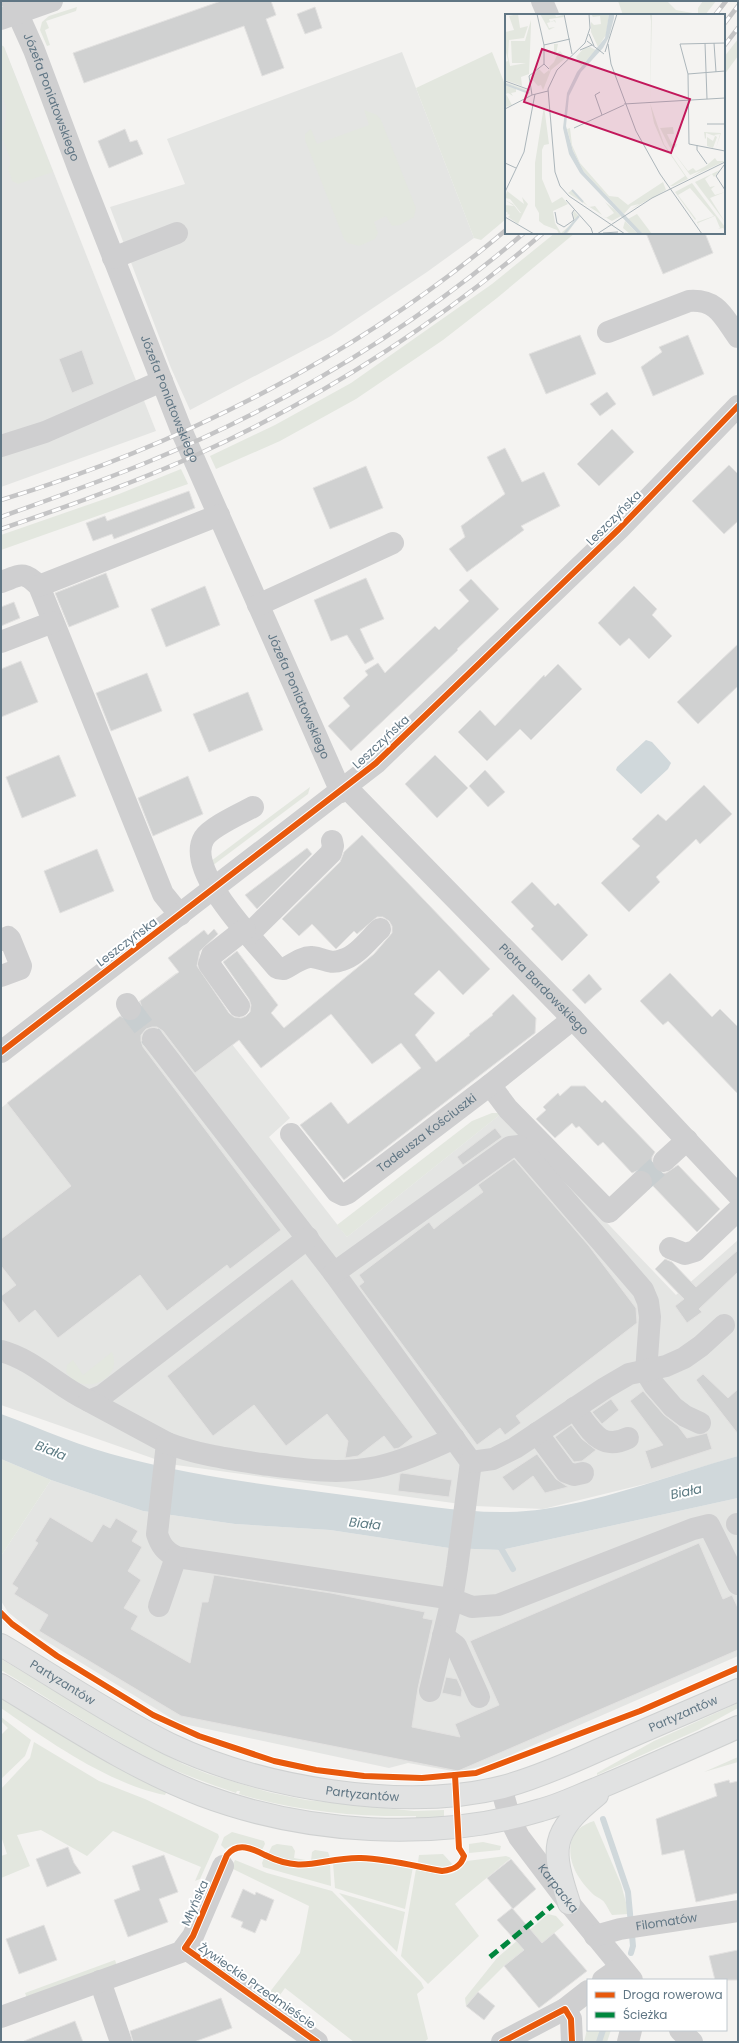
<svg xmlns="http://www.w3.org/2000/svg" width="739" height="2043" font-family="Poppins,sans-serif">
  <rect width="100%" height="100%" fill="#f4f3f1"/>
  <g fill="#e4e5e3">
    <polygon points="1,45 4,47 156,431 1,487"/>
    <polygon points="402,52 474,238 427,272 331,336 190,410 171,368 110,207 185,184 167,139"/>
    <polygon points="176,973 290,1118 269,1137 347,1237 502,1113 676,1295 738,1240 738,1456 649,1483 543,1509 475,1506 169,1464 1,1405 1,1108"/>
    <polygon points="51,1480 143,1511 235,1524 330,1530 449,1548 501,1550 738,1498 738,1656 490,1764 458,1772 408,1763 389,1768 179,1723 36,1635 8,1612 1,1601 1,1556"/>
  </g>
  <g fill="#e3e7df">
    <polygon points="618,1 667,1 676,10 698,14 698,8 703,1 716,1 705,15 623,15"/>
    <polygon points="77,7 76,11 46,21 49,28 45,30 50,45 47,46 40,30 42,22 49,16"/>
    <polygon points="738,39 738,56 724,75 724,57"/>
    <polygon points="1,45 4,47 53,172 18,184 12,181 8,168 10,165 10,158 2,138 6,118 6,107 1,93"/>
    <polygon points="492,52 506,87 506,219 481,240 474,238 416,88"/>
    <polygon points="364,110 377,115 381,120 416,208 414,217 400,225 392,226 386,216 374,222 378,233 375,239 359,246 348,243 344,239 305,140 305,134 311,129 317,144 369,125"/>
    <polygon points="555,233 575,233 497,298 443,340 356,399 280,441 216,469 210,456 275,425 351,383 492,284"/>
    <polygon points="181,469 188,484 1,550 1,535 119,494"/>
    <polygon points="310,787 308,794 212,866 207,864"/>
    <polygon points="492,1113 502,1113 347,1237 337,1225 472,1121"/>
    <path d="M112 1352C124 1379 83 1398 66 1372L67 1365 73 1360 83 1375Z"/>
    <polygon points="1,1459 51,1480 1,1556"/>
    <path d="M1 1659 148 1746 183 1764 208 1774 268 1792 306 1800 414 1811 444 1810V1817L416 1819V1816C355 1817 297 1811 239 1794L240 1791H237L236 1793C210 1784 184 1775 159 1763 104 1736 53 1701 1 1670Z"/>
    <path d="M1 1697 167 1791 165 1795C109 1784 48 1741 1 1708Z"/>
    <polygon points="738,1703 738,1708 698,1730 597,1775 597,1773 654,1741"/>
    <polygon points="1,1717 31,1740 25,1756 1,1779 1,1735 8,1728 1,1721"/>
    <polygon points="34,1742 99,1781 145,1799 218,1834 219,1837 200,1879 195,1881 201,1867 113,1831 87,1856 41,1830 17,1835 30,1866 1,1878 1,1856 7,1854 1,1836 1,1789 30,1758"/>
    <polygon points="738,1757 738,1762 704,1772"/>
    <path d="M594 1821 621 1884 629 1914 612 1915C609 1911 606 1903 602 1900 600 1898 596 1897 594 1895 580 1882 567 1863 571 1843 573 1831 582 1825 594 1821Z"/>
    <path d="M232 1832 264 1841 265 1844 262 1850C249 1843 238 1841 225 1849L221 1845 224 1837Z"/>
    <polygon points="483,1842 501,1846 500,1850 469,1853 469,1844"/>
    <path d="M277 1844 292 1846 295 1851 294 1858 311 1861 312 1852 315 1850 328 1852 330 1858C308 1864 288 1864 268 1854L272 1846Z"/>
    <polygon points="443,1854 453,1865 440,1868 418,1862 419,1855"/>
    <path d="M506 1856 511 1858 455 1904 479 1936 428 1984 401 1956 416 1869C438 1874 452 1882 467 1861Z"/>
    <path d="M264 1858C287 1869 306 1870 330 1864L331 1886 263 1867 262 1863Z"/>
    <polygon points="235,1860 267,1873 332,1891 421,1982 424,1988 417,1994 428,2039 424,2042 354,2042 285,1988 277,1999 269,1993 300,1953 309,1906 231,1868"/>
    <polygon points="343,1861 394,1863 413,1867 405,1909 335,1888 333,1863"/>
    <polygon points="339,1893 405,1912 397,1952"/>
    <polygon points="548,1914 556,1916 564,1925 520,1961 504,1966 478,1992 466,2006 465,1998 497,1958"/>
    <polygon points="115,1960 117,1966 27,1998 25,1993"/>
    <polygon points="588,2025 588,2030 611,2030 607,2042 584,2042"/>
  </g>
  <g fill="#d0d8db">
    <polygon points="646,740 652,742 671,763 668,769 641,794 616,770 617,767"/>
    <path d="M1 1414C42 1429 84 1448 126 1458 205 1479 286 1487 366 1498 424 1505 485 1518 544 1509 610 1499 674 1474 738 1456V1498L501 1550 449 1548 330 1530 235 1524 143 1511 51 1480 1 1459Z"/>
  </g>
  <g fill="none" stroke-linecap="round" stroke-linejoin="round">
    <g stroke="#d0d8db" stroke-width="6">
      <polyline points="498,1543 513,1569"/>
      <polyline points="603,1819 628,1892 633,1946 631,1953"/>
      <polyline points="599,2042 603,2030"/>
    </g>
  </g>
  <g fill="#d0d1d1" stroke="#e3e2e1">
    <polygon points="221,1 271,1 276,15 266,19 284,68 262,76 244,26 84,83 73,53"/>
    <polygon points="315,7 322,28 305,34 297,14"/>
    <polygon points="125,129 130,142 137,140 143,154 109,168 98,141"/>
    <polygon points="646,233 705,233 713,253 663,274"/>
    <polygon points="580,335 596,374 546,394 529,354"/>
    <polygon points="688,335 704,374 653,396 641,367 662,352 659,347"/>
    <polygon points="82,350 94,384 72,393 59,359"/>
    <polygon points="607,392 616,404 600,416 590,404"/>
    <polygon points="612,429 634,452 599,486 577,464"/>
    <polygon points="505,448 522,482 544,472 560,506 521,526 524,530 467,572 449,549 465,537 461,526 505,494 487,457"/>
    <polygon points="729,465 738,474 738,521 724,534 692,501"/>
    <polygon points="366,466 383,508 330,529 313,488"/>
    <polygon points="189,491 195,508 114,539 112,534 93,541 86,523 105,516 107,521"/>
    <polygon points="106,573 119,607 69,627 55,593"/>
    <polygon points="366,578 384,619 360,629 374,659 365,664 347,635 331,641 314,600"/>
    <polygon points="471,579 499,609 457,649 458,650 351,751 328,726 350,706 343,698 368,675 365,671 378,663 385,673 435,626 439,630 469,601 459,590"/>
    <polygon points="205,586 220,625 166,647 151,609"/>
    <polygon points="634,586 657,609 652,615 672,636 649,659 629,638 620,646 598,623"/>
    <polygon points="14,602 20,618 1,626 1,607"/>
    <polygon points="738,644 738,686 698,724 677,702"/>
    <polygon points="21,661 38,702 1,717 1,669"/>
    <polygon points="558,664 582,689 531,740 520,729 487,761 458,732 480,710 495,726 544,675 545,677"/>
    <polygon points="147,673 162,711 111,731 96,693"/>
    <polygon points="248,692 263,730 209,752 193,714"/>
    <polygon points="59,755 76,796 22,818 6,777"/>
    <polygon points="435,755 468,788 437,818 405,784"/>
    <polygon points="485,770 505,792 488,807 469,786"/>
    <polygon points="188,776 203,814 153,836 138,798"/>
    <polygon points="704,785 732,814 700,844 696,839 656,877 660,882 629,912 601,883 640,846 632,839 658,814 666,821"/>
    <polygon points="362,835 490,969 463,995 439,970 414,994 435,1013 415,1035 436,1062 470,1035 469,1034 493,1015 492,1014 513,994 536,1018 535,1033 344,1180 300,1125 331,1102 348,1124 421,1068 401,1043 372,1064 331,1014 261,1068 239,1040 195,1073 163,1031 157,1027 152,1027 146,1029 141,1035 141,1041 143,1047 281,1230 230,1269 227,1265 167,1311 140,1275 58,1338 35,1310 19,1323 1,1299 1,1296 16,1285 1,1266 1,1239 71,1186 7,1103 120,1016 130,1021 137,1019 141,1015 142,1009 140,1001 179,972 168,958 204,930 208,935 214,929 218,934 200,951 197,966 229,1013 234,1017 241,1018 246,1016 250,1012 251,1005 249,999 223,962 237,951 278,1005 271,1013 284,1028 374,954 392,933 392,926 389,921 383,917 377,917 357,934 354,931 336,949 312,924 299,936 282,919 340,862 344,852"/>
    <polygon points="307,848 312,854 257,909 245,895"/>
    <polygon points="97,849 114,891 60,913 44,871"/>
    <polygon points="532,882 555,906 558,903 588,935 562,961 531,929 534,926 511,902"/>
    <polygon points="670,973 712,1017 720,1009 738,1027 738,1094 668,1021 663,1025 640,1001"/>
    <polygon points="589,974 602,989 585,1004 572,990"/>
    <polygon points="571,1086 585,1086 602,1103 605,1100 655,1152 652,1157 652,1163 655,1170 660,1173 666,1173 678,1165 720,1209 697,1232 653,1186 653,1179 650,1173 644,1170 639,1170 632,1173 603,1142 598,1146 579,1126 576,1128 572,1123 555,1138 536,1119 546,1110 543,1107 558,1093 560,1096"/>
    <polygon points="495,1128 502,1137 463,1165 457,1157"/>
    <polygon points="514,1159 589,1246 636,1308 637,1323 516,1416 521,1423 505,1435 500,1428 477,1445 359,1286 364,1282 359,1275 429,1222 434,1229 440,1224 483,1192 478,1185"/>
    <polygon points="738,1250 738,1272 699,1309 702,1312 687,1323 675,1306 684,1299 655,1269 665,1259 672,1262 696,1287"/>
    <polygon points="292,1279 413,1437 399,1448 394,1449 384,1436 358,1456 345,1458 348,1441 327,1414 286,1446 254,1405 213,1436 167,1376"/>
    <polygon points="703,1374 728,1398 738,1389 738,1434 696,1380"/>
    <polygon points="643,1391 664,1415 678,1426 687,1438 707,1433 712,1449 651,1469 645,1451 663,1445 630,1401"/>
    <polygon points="611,1399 619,1410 602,1424 592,1412"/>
    <polygon points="571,1425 582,1439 596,1450 582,1461 574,1462 555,1437"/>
    <polygon points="537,1454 556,1479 568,1487 545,1493 533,1476 513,1491 502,1477"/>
    <polygon points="402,1473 452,1480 449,1497 398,1491 400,1474"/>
    <polygon points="50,1517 92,1542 103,1524 110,1528 116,1518 138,1531 132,1541 142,1547 128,1571 141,1580 124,1608 138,1616 131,1629 190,1663 202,1602 208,1602 214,1575 331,1593 425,1612 423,1618 433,1620 418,1688 412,1727 460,1737 455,1724 499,1705 470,1641 699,1543 723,1599 732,1595 738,1608 738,1650 458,1771 181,1716 39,1631 48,1615 14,1594 18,1588 12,1584 38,1543 35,1541"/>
    <polygon points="446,1677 457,1679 462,1690 461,1697 442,1693"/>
    <polygon points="729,1780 730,1783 738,1781 738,1893 696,1902 684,1850 662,1855 656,1819 717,1796 714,1784"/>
    <polygon points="68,1847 74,1863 81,1873 47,1887 36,1859"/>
    <polygon points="164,1855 178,1892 159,1899 168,1922 128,1937 114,1900 140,1890 132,1866"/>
    <polygon points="511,1859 536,1889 513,1909 487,1878"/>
    <polygon points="243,1889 255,1895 256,1892 274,1900 266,1921 261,1919 255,1933 241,1927 243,1922 231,1917"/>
    <polygon points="512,1908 542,1943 554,1933 587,1971 539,2008 504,1966 524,1950 497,1920"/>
    <polygon points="44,1925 57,1960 19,1974 6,1939"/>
    <polygon points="738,1950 738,1980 715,1980 709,1956"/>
    <polygon points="478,1992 495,2006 484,2020 466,2006"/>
    <polygon points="221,1998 232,2028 194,2042 133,2042 130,2031"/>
    <polygon points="75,2021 83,2042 24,2042 24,2041"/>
  </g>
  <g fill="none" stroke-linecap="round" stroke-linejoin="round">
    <g stroke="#c8ced0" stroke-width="22" stroke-dasharray="22 11" stroke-linecap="butt">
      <polyline points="130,1009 153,1039"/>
      <polyline points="641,1182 664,1161"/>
    </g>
    <defs>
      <g id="major">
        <path id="s6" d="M1 1645C57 1678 111 1715 169 1744 261 1788 403 1812 503 1787 536 1778 568 1764 599 1750 646 1730 692 1710 738 1690"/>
        <path d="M1 1685C66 1724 131 1768 202 1795 306 1834 435 1842 541 1810 560 1805 578 1796 596 1789 644 1769 691 1748 738 1727"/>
        <path d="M569 1903C551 1848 550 1833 597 1795"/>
      </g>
    </defs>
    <use href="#major" stroke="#cfd1d1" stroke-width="24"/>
    <g stroke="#cfcfd0" stroke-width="22">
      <path id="s1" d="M12 1 34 50 79 170 182 432 341 792"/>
      <polyline points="542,1 548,15"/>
      <polyline points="1,19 52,1"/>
      <polyline points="113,258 177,233"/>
      <path d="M608 332 689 301C717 299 723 316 738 337"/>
      <polyline points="1,446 45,432 162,381"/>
      <path d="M1 582C21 575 23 570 39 586L163 894 180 915"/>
      <polyline points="39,586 219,515"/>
      <polyline points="258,605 393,543"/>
      <polyline points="1,642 53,622"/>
      <path id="s2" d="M346 787 573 1019 738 1195"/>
      <path d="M253 807C240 814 211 827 204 838 184 871 257 943 277 968L284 969C292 965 303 956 312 957 324 958 329 965 342 960 357 956 369 939 380 929"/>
      <polyline points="249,934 331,853 333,846 332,841"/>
      <polyline points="1,940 8,937 10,939 21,966 20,969 1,976"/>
      <polyline points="127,1004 130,1009"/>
      <polyline points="239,1006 209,964 212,955 245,929"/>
      <polyline points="153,1039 334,1273 471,1462 457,1568 452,1599 472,1607 498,1605 693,1529 709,1525 738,1584"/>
      <polyline points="1,1052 376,763 619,529 738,406"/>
      <polyline points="490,1085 508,1109 609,1212 641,1182"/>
      <path id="s3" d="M291 1134 337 1192 343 1195 348 1193 490 1085 573 1019"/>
      <polyline points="664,1161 687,1140"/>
      <polyline points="670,1248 685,1254 695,1251 738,1210"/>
      <polyline points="334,1273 510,1147 519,1146 643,1290 648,1302 650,1317 646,1372 654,1385 673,1407 685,1416 700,1423"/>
      <path d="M1 1351C35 1360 58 1387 89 1401L103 1395 308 1238"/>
      <path d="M89 1401 167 1443 157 1534C161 1546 165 1551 176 1557L452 1599 430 1691"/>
      <path d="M574 1408C590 1428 599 1452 628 1438"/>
      <polyline points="537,1433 566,1472 574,1475 583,1473"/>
      <path d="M167 1443C198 1455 229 1459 262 1464 300 1469 339 1475 377 1467 404 1461 429 1450 454 1438"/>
      <polyline points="471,1462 493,1459 515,1448 605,1388 629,1374 666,1366 684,1358 701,1346 724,1325"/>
      <polyline points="737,1524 738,1524"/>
      <polyline points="159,1606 176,1557"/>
      <polyline points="443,1636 456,1646 479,1697"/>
      <path id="s4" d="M501 1787 510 1819 519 1837 569 1903 632 1980"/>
      <path id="s5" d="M595 1936 620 1929 738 1911"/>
      <polyline points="185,1948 317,2042"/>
      <polyline points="603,1980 620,1968"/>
      <polyline points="100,1981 121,2042"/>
      <polyline points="565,2009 571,2019 572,2042"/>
      <polyline points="1,2017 181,1952 193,1936 223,1866"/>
      <polyline points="680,2030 692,2042"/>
      <polyline points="502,2042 565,2009 588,1991"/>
      <polyline points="628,2042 631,2030"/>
    </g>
    <use href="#major" stroke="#e1e2e2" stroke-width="22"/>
    <defs>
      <g id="rail">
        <polyline points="715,15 726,1"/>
        <polyline points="724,24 738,6"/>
        <polyline points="724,46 738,28"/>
        <path d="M1 500C184 444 360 354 506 230"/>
        <path d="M1 517C48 500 96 483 143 464 280 408 411 330 524 233"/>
        <path d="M1 529C66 507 131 484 194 456 320 399 439 323 543 233"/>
      </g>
    </defs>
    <use href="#rail" stroke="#c4c4c5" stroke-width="4.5"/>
    <use href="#rail" stroke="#fff" stroke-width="3" stroke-dasharray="9" stroke-linecap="butt"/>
    <polyline stroke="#00873e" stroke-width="5" stroke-dasharray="10 5" stroke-linecap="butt" points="490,1957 553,1905"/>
    <defs>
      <g id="cycleway">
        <polyline points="1,1052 376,763 619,529 738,406"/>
        <polyline points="1,1613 12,1624 57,1656 153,1715 199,1736 274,1761 316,1770 364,1776 422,1778 476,1773 640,1711 738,1668"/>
        <path d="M317 2042 185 1948 193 1936 227 1855C238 1841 253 1849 265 1855 305 1875 322 1857 361 1858 389 1859 414 1866 442 1871 452 1870 461 1867 464 1856L459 1848 455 1775"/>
        <polyline points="502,2042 565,2009 571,2019 572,2042"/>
      </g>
    </defs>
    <use href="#cycleway" stroke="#fff" stroke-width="8"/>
    <use href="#cycleway" stroke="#e8590c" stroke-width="6"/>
  </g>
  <g text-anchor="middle" stroke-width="4" stroke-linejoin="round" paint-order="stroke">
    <g font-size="12" fill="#607684" stroke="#fff">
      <text dy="4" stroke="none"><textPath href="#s1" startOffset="104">Józefa Poniatowskiego</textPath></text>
      <text dy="4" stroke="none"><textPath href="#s1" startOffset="428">Józefa Poniatowskiego</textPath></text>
      <text transform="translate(614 518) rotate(-45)" y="4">Leszczyńska</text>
      <text dy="4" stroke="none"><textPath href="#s1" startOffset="752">Józefa Poniatowskiego</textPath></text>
      <text transform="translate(381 742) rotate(-43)" y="4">Leszczyńska</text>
      <text transform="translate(127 942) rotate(-37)" y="4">Leszczyńska</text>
      <text dy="4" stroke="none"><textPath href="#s2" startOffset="283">Piotra Bardowskiego</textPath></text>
      <text dy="4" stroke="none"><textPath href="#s3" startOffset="185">Tadeusza Kościuszki</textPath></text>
      <text dy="4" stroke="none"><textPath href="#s6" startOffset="72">Partyzantów</textPath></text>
      <text dy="4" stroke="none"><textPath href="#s6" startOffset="732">Partyzantów</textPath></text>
      <text dy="4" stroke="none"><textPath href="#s6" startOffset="396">Partyzantów</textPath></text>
      <text dy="4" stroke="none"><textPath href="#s4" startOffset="118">Karpacka</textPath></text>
      <text transform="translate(195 1903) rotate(-66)" y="4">Młyńska</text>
      <text dy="4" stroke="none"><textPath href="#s5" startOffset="73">Filomatów</textPath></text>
      <text transform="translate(257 1986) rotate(35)" y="4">Żywieckie Przedmieście</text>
    </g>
    <g font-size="13" font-style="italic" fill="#5b7a82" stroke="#fff">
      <text transform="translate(51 1450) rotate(22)" y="5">Biała</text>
      <text transform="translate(686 1491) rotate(-12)" y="5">Biała</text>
      <text transform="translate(365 1523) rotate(6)" y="5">Biała</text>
    </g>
  </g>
  <g transform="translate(505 14)">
    <rect width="220" height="220" fill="#f4f3f1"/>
    <path d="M13 0 15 14 23 12 19 24 4 26 3 42 5 52 21 49H7L6 27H20L26 6V12L24 60 16 63 17 72 0 66V48L3 47 0 34V18L9 16 4 2ZM35 0H50L51 3 58 1 59 3 44 5 45 8 50 6 51 9 49 7 42 9 44 14 50 13 44 16ZM86 0H104L101 21 93 33 86 18V8L89 11 96 10 95 2 88 3ZM145 1H147L145 87 146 7ZM49 30H53L51 40 55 37 60 43 63 42 46 56 38 76 36 71 33 72 25 63 34 55 39 60 44 56 45 58 44 53 49 48 52 41H49ZM85 33 91 36 76 52 71 43 79 34ZM0 68 22 76 25 78 11 74V78L6 79 8 82 3 79 1 80 7 91 0 93ZM145 89 159 130 183 165 168 172H165L180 162 158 130 149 109ZM39 92 44 130 39 131 37 136V165L47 189 57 183 63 190 48 197 50 209 56 219 70 207 68 199 69 197 74 202 62 220H54L52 216 39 211 34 207V199L30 192V149ZM168 113 169 120H162L167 130H172L171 133 166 135 183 157 188 154 191 157 201 152 210 144 212 147H220L186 163 197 156 185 161 164 132 155 114ZM65 114 67 131 75 149 104 182 113 183 123 191 158 168 161 176 125 196 134 190 126 192 119 200 79 158 68 137 62 115ZM199 118 216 119 211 134 215 120 209 121 212 123 208 134 202 132V123L208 127 210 122 201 119V124L200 125ZM215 156 209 163 207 160 200 165 205 173 210 172 206 175 210 181 220 178 205 184 220 208 190 168ZM187 169 220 213V216L218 214 213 215 215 214 210 202 193 209 194 213 192 208 209 202 185 174 173 181 191 205 190 206 170 178ZM67 176 84 193 90 192 97 201 63 179ZM2 177 19 190 17 183 23 190 13 210 3 203 5 201 3 200 0 202 3 199 0 197V191L9 192 0 186 8 190 15 199H16L5 185 0 184ZM100 188 110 196 116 202 107 207 98 202 101 204 109 199ZM132 200 147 220V219L148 220H138L123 205 132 200 138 207ZM120 207 133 220H125L118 214Z" fill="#e3e7df"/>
    <path d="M104 0H109V4L104 23 98 34 76 58 64 82 61 112 68 137 79 158 138 220H133L75 159 64 140 58 114 62 79 72 58 100 24Z" fill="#d0d8db"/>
    <path fill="none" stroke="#d0d8db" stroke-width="2" d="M0 70 24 79M67 176 78 188M59 220 74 202"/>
    <path fill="none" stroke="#acb6bb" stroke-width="1" d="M32 0 39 31V50L44 55M59 0 67 40M84 0 85 14 80 29 52 56 43 75 50 158 55 172 64 182 120 220M84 20 89 32M82 27 99 40M200 29 202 85M209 29 211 58M220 29 175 30 183 60 184 130 220 137M103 30 106 50 131 117 155 160 197 220M39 31 65 25M75 36 87 31M100 38 112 0M183 60 220 57M0 67 25 76M95 78 90 81 97 101M27 81 24 62 39 50M119 90 220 84M0 95 27 81 43 77M202 110H220M69 114 119 91M192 131V136L202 150M0 149 11 154M219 151 211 162 220 176M0 178 19 138 30 80M61 186 86 214 88 220M50 198 52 209 59 213 69 206 67 199 69 196M0 203 29 220M98 219 113 218M92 220 147 184 220 148"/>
    <path fill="#c2185b" fill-opacity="0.15" stroke="#c2185b" stroke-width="2" d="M37 35 185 85 166 139 19 88Z"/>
    <rect width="220" height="220" fill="none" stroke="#607684" stroke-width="2"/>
  </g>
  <rect width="739" height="2043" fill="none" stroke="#607684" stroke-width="4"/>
  <rect x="587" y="1979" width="140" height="52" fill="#ffffff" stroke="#bfc8ce"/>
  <rect x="595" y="1992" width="20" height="6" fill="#e8590c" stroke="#bfc8ce"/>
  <text x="623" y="1999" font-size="12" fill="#607684">Droga rowerowa</text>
  <rect x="595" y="2012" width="20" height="6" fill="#00873e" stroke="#bfc8ce"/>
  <text x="623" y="2019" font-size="12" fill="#607684">Ścieżka</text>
</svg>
